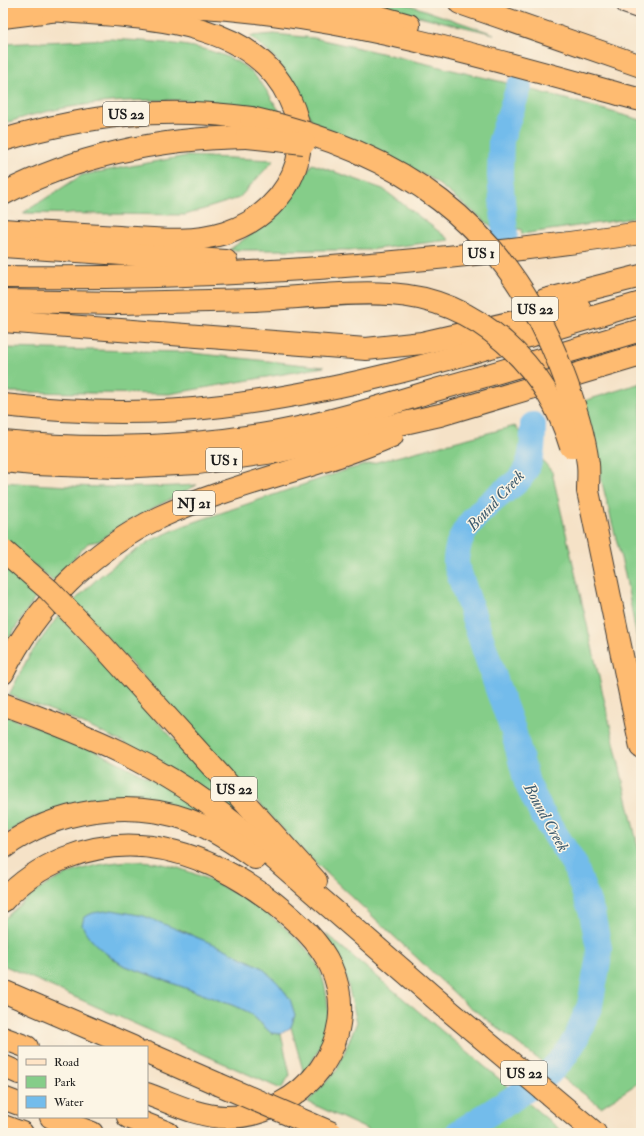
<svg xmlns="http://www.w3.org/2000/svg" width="644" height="1136" font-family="'IM FELL Double Pica',serif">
  <rect width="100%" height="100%" fill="#fcf5e5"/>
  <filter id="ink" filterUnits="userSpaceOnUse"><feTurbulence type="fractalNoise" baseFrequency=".025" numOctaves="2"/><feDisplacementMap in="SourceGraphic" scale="8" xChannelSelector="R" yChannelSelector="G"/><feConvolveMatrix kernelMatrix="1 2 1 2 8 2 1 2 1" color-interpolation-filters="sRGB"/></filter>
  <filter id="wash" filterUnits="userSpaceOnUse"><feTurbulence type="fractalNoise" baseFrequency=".012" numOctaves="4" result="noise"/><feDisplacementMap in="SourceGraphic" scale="16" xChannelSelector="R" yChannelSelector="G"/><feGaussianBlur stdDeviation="0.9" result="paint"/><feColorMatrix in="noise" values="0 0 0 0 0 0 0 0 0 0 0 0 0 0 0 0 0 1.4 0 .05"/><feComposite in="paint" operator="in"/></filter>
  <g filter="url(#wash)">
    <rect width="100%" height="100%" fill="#f5e2c7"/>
    <g fill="#85cd89" stroke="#507452">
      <polygon points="354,3 404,3 494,34 385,8"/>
      <polygon points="274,34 314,38 381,53 511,84 641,120 641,217 522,234 521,229 496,230 432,179 313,122 276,59 250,36"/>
      <path d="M110 39C151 42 216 42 249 70 262 81 271 98 280 112 253 109 226 103 198 101 132 98 66 102 3 124V44Z"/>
      <polygon points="186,156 274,160 239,198 185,215 23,213 82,175"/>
      <polygon points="312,164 383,189 450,240 367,250 229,250 282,212"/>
      <polygon points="3,348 183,352 324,367 169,394 11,392 3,390"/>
      <polygon points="641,383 641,644 639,650 625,574 588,427 584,401"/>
      <polygon points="515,426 552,472 641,860 641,1081 601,1107 465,1003 302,850 74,601 99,577 127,556 152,540 183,526 346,470"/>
      <path d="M3 482C68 487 132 489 197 485L121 525 99 541 88 543 53 581 3 539Z"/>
      <polygon points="3,566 38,594 3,647"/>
      <polygon points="59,615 265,838 122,742 66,716 9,695 29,656"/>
      <polygon points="3,715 78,742 167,787 226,827 117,800 34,817 3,835"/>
      <path d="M128 861C138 861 148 861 158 863 208 872 284 916 313 958 324 973 329 1000 328 1019 326 1039 315 1057 304 1074L291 1027 295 1015 261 967 179 929 107 955 123 965 240 1008 250 1013 271 1033 281 1034 290 1075 281 1089 3 965V920C44 881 71 866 128 861Z"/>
      <polygon points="326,934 564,1133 375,1133 308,1102 337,1070 357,1022 346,977"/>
    </g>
    <path fill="#73bceb" stroke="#486c84" d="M112 910 144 916 223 948 261 967 278 983 290 999 295 1015 291 1027 281 1034 271 1033 250 1013 240 1008 123 965C106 954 90 943 82 925L84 917 93 913Z"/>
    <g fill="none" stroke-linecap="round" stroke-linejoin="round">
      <g stroke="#73bceb" stroke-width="26">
        <polyline points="505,234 500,176 501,140 519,87"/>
        <path d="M458 1133 520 1094 548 1074 564 1057 575 1040 590 1005 598 962 599 948 592 913 574 864 541 812 527 783 513 730 499 692 456 564C455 533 479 511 502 493 508 488 516 484 521 477 533 462 533 443 533 425"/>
      </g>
    </g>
  </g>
  <g filter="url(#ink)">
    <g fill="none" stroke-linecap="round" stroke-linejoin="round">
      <defs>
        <polyline id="secondary" points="627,3 641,8"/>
        <g id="highway">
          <polyline points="314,3 377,16 409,25"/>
          <polyline points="460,3 641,66"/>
          <path d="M129 6C298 0 479 56 641 100"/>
          <polyline points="3,17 66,9"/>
          <path d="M3 140C89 115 161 106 251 118"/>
          <path d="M3 194C78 155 163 138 247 137"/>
          <path d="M3 230C42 233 80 235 119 237 154 239 190 244 225 233 259 222 287 197 297 162 303 139 299 118 289 98 250 14 131 18 52 10"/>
          <polyline points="3,246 226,261"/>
          <path d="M3 277C216 280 430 264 641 233"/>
          <polyline points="545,300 641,276"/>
          <polyline points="3,301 119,303 254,300"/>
          <polyline points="3,321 366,349 422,343 579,307"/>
          <path d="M3 405C75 413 150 415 222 406 365 389 503 343 641 303"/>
          <path d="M3 442C95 451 187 448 278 432 333 422 386 405 439 389 507 370 574 350 641 330"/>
          <polyline points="3,461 34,464 117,467 198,463 280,451 440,415 641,355"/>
          <polyline points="588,491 641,747"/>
          <polyline points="101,644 316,881"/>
          <path d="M3 673C35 606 94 549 160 517 234 483 317 468 392 436"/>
          <path d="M3 704C88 735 160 764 231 821L452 1013 595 1133"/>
          <path d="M3 848C55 810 127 798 189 820 213 829 234 843 255 858"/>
          <path d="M3 901C20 882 41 868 65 858 140 828 213 856 274 903 296 921 319 940 331 967 364 1040 303 1117 226 1117 199 1117 172 1103 147 1094"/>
          <polyline points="3,991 133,1047"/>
          <polyline points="3,1038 27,1047"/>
          <polyline points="147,1053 218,1084"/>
          <polyline points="3,1066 19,1073"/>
          <polyline points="3,1098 19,1104"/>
          <polyline points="51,1117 92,1133"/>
          <polyline points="128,1117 168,1133"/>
          <polyline points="3,1126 22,1133"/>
        </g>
      </defs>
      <use href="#secondary" stroke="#3d3a36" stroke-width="24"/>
      <use href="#highway" stroke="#3d3a36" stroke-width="24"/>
      <use href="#secondary" stroke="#ffe4c6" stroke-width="22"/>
      <use href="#highway" stroke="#febb71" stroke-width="22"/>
      <defs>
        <g id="highway-bridge">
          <path d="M251 118C399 151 505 222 561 368 572 396 584 433 588 464 589 472 588 482 588 491"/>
          <polyline points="247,137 304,143"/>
          <path d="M254 300C297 298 348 291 390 294 478 299 547 366 571 447"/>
          <polyline points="4,551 49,590 101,644"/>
          <polyline points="218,1084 332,1133"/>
        </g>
      </defs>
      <use href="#highway-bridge" stroke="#3d3a36" stroke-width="24" stroke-linecap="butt"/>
      <use href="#highway-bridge" stroke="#febb71" stroke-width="22"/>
    </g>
  </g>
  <g text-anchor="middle" stroke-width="3" stroke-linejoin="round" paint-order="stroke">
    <g fill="#fcf5e5" stroke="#5f5d58" stroke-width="1">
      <rect x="103" y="102" width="46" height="24" rx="3"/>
      <rect x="463" y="241" width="36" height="24" rx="3"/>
      <rect x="512" y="297" width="46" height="24" rx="3"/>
      <rect x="206" y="448" width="36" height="24" rx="3"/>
      <rect x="173" y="491" width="42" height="24" rx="3"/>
      <rect x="211" y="777" width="46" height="24" rx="3"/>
      <rect x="501" y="1061" width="46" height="24" rx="3"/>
    </g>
    <g font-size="14" font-weight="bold" fill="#1c1c1c">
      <text x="126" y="119">US 22</text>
      <text x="481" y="258">US 1</text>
      <text x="535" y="314">US 22</text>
      <text x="224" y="465">US 1</text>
      <text x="194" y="508">NJ 21</text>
      <text x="234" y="794">US 22</text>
      <text x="524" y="1078">US 22</text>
    </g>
    <g font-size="16" font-style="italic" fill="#3f5c6f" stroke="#fcf5e5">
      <text transform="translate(495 500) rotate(-47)" y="6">Bound Creek</text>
      <text transform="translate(547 817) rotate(61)" y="6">Bound Creek</text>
    </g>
  </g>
  <rect width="644" height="1136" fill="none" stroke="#fcf5e5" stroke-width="16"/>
  <rect x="18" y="1046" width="130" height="72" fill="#fcf5e5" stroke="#a29e95"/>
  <rect x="26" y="1059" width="20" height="6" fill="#ffe4c6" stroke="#a29e95"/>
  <text x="54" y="1066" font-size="12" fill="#1c1c1c">Road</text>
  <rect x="26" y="1076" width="20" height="12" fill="#85cd89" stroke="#a29e95"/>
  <text x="54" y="1086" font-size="12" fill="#1c1c1c">Park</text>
  <rect x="26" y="1096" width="20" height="12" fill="#73bceb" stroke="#a29e95"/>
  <text x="54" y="1106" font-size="12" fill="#1c1c1c">Water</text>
</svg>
